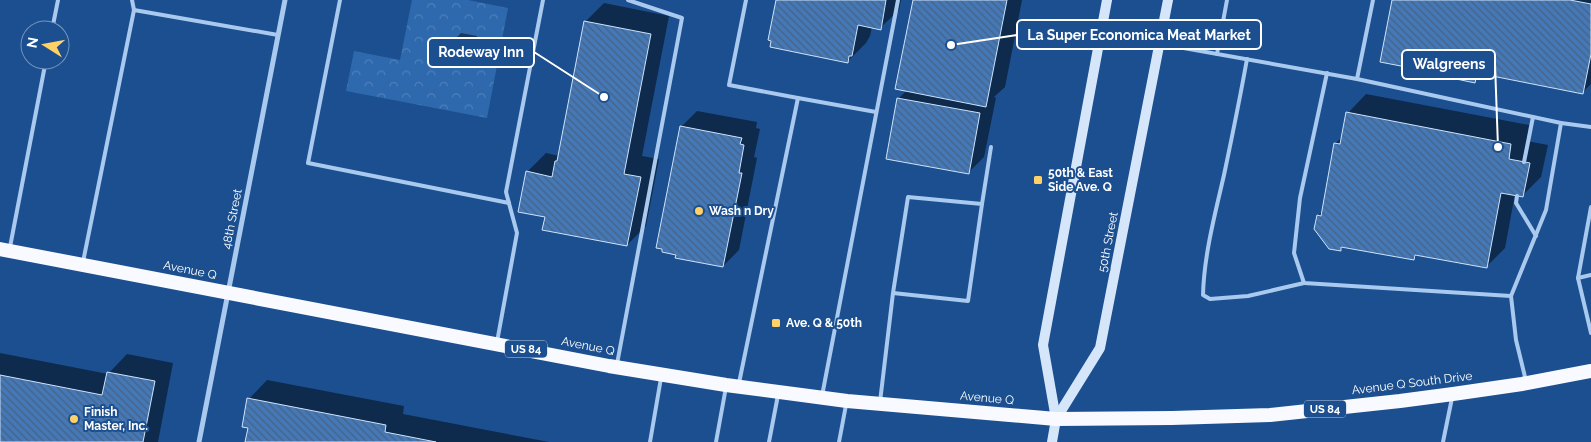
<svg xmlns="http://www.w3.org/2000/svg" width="1591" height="442" font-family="Raleway,sans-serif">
  <defs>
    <pattern id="park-crowns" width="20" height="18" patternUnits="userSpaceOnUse" patternTransform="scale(1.25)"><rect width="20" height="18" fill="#2e69ad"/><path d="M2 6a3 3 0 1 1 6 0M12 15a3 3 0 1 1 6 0" fill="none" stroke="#4d80b9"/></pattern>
    <pattern id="building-back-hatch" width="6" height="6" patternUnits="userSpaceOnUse" patternTransform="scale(1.25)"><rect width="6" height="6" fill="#4478b7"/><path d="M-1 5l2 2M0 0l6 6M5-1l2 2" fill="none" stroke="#486282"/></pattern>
  </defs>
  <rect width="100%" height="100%" fill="#1b4f8f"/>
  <polygon fill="url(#park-crowns)" points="412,0 468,0 508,8 487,118 346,91 354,51 400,60"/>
  <g fill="#0007">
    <polygon points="777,0 901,0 899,10 880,28 872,27 870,36 866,43 848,61"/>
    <polygon points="914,0 1022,0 1005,87 994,97 996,98 984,157 968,173 898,99 907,90"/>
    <polygon points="1393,0 1591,0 1591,84 1583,92 1483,73 1474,81 1449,74"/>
    <polygon points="604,3 669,16 642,156 659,159 646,226 627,245 546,216 527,172 546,153 559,156 585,22"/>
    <polygon points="461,33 477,36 474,52 468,58 455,39"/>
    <polygon points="1366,94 1529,125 1527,141 1548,145 1541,177 1522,196 1515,194 1505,248 1486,267 1418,254 1414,259 1343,246 1340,250 1318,216 1323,210 1335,144 1343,136 1348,113"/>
    <polygon points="697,111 757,122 756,128 760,129 754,157 757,158 739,250 723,266 681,127"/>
    <polygon points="0,353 108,374 127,354 173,363 158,442 0,442"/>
    <polygon points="267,380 404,406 403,414 549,442 246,442 249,427 249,399"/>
  </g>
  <g fill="url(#building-back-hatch)" stroke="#cfe3fa">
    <polygon points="776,0 886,0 881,30 858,25 852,56 849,56 848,63 770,47 771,41 768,40"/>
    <polygon points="913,0 1007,0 986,107 895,89"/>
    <polygon points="1392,0 1570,0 1591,4 1591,54 1583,94 1477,73 1475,83 1447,77 1448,75 1380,62"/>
    <polygon points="584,21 651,34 624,174 641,177 627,246 542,230 545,217 518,212 526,171 552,177 555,161 557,161"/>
    <polygon points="897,98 980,113 969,174 886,159"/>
    <polygon points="1346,112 1511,144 1509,159 1530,163 1523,197 1501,193 1487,268 1415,255 1414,260 1341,247 1341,251 1329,249 1314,229 1317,215 1321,216 1334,143 1340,144"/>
    <polygon points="680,126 742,138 740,144 744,145 739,173 742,173 723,267 675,258 676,255 662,252 662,249 656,248"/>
    <polygon points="107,372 155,381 143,442 0,442 0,375 102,395"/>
    <polygon points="247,398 386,425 385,432 436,442 245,442 248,428 242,427"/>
  </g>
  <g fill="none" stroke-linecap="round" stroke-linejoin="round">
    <g stroke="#a9c9ee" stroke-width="4">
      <polyline points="132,0 134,10"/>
      <polyline points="340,0 308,163 509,203"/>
      <polyline points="52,30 58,0"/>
      <polyline points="1161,44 1357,79 1373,0"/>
      <polyline points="1217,54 1227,0"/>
      <path d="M1247 59C1240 98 1232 137 1224 175 1215 214 1204 255 1203 295L1210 299 1248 296 1304 283"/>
      <polyline points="1327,73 1300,198 1294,253 1304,283 1511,296 1516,340 1526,381"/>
      <polyline points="1357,79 1561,123 1546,210 1511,296"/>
      <polyline points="798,98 876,112"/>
      <polyline points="1561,123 1591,127"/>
      <polyline points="1524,162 1533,117"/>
      <polyline points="1517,196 1516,203 1536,236"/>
      <polyline points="982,204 991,147"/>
      <polyline points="10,247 46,60"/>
      <polyline points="83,262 134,10 278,35"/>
      <polyline points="1591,275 1578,278 1591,333"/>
      <polyline points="1578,278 1591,207"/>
      <polyline points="497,342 517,233 506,192 543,0"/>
      <polyline points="617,364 682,18 628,0"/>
      <polyline points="739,383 798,98 729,85 746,0"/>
      <polyline points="822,396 898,0"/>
      <polyline points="880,402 893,293 908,197 982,204 968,301 893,293"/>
      <polyline points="650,442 661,378"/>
      <polyline points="716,442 726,387"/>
      <polyline points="769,442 778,395"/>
      <polyline points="839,442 846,405"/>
      <polyline points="1443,442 1452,398"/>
    </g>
    <polyline stroke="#a9c9ee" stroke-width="5" points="199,442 285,0"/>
    <g stroke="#d6e6fa" stroke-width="10">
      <polyline points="1056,419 1043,345 1107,0"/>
      <polyline points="1052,442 1056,419 1100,348 1168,0"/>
    </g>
    <polyline stroke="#f8faff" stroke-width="14" points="0,249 609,366 726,385 847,401 1056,419 1172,418 1270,415 1400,401 1453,394 1522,384 1591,371"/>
  </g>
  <g fill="#ffd166" stroke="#1b4f8f" stroke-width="2">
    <rect x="1033" y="175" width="10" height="10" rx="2.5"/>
    <circle cx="699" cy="211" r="5"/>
    <rect x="771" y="318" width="10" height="10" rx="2.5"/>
    <circle cx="74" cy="419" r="5"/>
  </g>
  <g text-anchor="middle" stroke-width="4" stroke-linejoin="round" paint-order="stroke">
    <g fill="#1b4f8f" stroke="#bbcadd" stroke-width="1">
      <rect x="505" y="340.5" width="42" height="17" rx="4"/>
      <rect x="1304" y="400.5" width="42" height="17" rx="4"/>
    </g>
    <g font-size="11" font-weight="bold" fill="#fff">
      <text x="526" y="353">US 84</text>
      <text x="1325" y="413">US 84</text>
    </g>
    <g font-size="12" font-weight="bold" fill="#fff" stroke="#1b4f8f" text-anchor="start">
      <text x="1048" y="177">50th &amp; East<tspan x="1048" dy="14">Side Ave. Q</tspan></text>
      <text x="709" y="215">Wash n Dry</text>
      <text x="786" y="327">Ave. Q &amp; 50th</text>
      <text x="84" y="416">Finish<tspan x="84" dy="14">Master, Inc.</tspan></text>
    </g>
    <g font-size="12" fill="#fff" stroke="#1b4f8f">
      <text transform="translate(232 219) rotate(-79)" y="4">48th Street</text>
      <text transform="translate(1108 242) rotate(-79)" y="4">50th Street</text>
      <text transform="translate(190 270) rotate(11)" y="4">Avenue Q</text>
      <text transform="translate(588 346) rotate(11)" y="4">Avenue Q</text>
      <text transform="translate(1412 383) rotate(-7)" y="4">Avenue Q South Drive</text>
      <text transform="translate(987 398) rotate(5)" y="4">Avenue Q</text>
    </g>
  </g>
  <path fill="none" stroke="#fff" stroke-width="2" d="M951 45L1017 35M604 97L534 52M1498 147L1495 64"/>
  <g fill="#fff" stroke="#1b4f8f" stroke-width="2">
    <circle cx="951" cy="45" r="5"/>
    <circle cx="604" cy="97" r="5"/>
    <circle cx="1498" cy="147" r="5"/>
  </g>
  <g fill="#1b4f8f" stroke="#fff" stroke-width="2">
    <rect x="1017" y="20" width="244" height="29" rx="5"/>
    <rect x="428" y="38" width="106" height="29" rx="5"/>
    <rect x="1402" y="50" width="93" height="29" rx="5"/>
  </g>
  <g font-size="14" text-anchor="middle" font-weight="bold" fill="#fff">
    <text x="1139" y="40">La Super Economica Meat Market</text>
    <text x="481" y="57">Rodeway Inn</text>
    <text x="1449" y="69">Walgreens</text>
  </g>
  <g transform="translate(45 45) rotate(281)"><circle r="24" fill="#1b4f8f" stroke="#7695bc"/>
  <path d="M0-4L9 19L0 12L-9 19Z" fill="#ffd166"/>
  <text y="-8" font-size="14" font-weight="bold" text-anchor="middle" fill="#ffffff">N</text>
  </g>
</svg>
